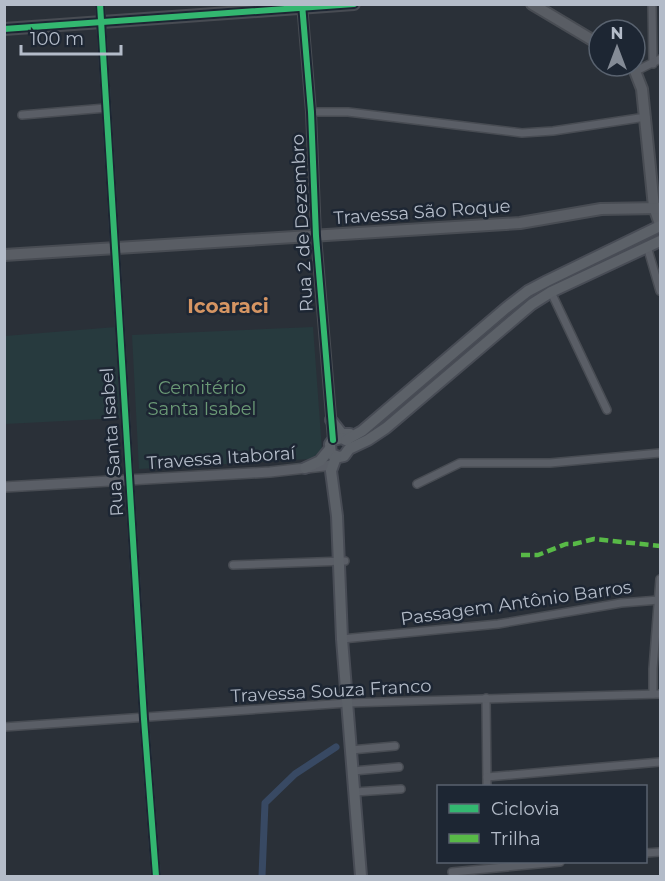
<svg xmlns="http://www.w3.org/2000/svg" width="665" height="881" font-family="Montserrat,sans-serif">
  <rect width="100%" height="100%" fill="#2a3038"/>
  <g fill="#273a3e">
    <polygon points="116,327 122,418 5,424 5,336"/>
    <polygon points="313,327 322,450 311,459 139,469 132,335"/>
  </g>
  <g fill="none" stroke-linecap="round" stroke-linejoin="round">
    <polyline stroke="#384963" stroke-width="7" points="262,876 265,803 295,774 336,747"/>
    <defs>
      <g id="minor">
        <polyline points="100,4 144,719 156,876"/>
        <polyline points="652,4 653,64"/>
        <polyline points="636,71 660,59"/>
        <polyline points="311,112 348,112 522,133 553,131 646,117"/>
        <polyline points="22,115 106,108"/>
        <polyline points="647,246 660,291"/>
        <polyline points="551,292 607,410"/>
        <polyline points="417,484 460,463 550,463 660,453"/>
        <polyline points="233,565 345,561"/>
        <polyline points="342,639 498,624 621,603 659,600"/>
        <polyline points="653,694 653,669 660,579"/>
        <polyline points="486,698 487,786"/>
        <polyline points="4,727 347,703 660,694"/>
        <polyline points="351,750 395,746"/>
        <polyline points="353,771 399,767"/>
        <polyline points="487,777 660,762"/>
        <polyline points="355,792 401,789"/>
        <polyline points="646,853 660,852"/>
        <polyline points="452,872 560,862"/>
      </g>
      <g id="tertiary">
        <polyline points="302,4 311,112 316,236 333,440"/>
        <polyline points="4,487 270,472 333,465"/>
      </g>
      <g id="secondary">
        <polyline points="532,4 599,44"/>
        <polyline points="4,29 354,4"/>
        <polyline points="633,66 642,89 654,207 660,224"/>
        <polyline points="4,255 520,223 601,209 660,208"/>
      </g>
      <g id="primary">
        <polyline points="331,420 342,434 350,434"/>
        <polyline points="346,440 342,438 333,440 330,444 331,454 339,457 344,456 349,449 368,440 386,428 532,304 551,292 660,241"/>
        <polyline points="346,440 362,431 506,308 528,291 547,281 660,226"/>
        <polyline points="336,457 331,471 337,516 342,639 361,876"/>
        <polyline points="305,468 320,461 329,450"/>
      </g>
    </defs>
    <use href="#minor" stroke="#484c53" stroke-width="10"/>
    <use href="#tertiary" stroke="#484c53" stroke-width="12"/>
    <use href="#secondary" stroke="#484c53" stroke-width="14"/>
    <use href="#primary" stroke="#484c55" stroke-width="14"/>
    <use href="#minor" stroke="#5a5e66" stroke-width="7"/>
    <use href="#tertiary" stroke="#5a5e66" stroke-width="9"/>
    <use href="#secondary" stroke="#595d64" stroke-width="10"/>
    <use href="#primary" stroke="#5c6168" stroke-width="10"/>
    <polyline stroke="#58b947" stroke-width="4.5" stroke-dasharray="9 4.5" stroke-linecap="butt" points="521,555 538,555 566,544 574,544 594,539 660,546"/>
    <defs>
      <g id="cycleway">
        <polyline points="100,4 144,719 156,876"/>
        <polyline points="302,4 311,112 316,236 333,440"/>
        <polyline points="4,29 354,4"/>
      </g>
    </defs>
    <use href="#cycleway" stroke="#1d2633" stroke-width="10"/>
    <use href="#cycleway" stroke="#33b770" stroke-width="6"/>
  </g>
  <g text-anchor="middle" stroke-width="5" stroke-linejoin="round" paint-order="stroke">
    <g font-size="18" fill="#b4bcc9" stroke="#1d2633">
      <text transform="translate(422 212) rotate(-4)" y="6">Travessa São Roque</text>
      <text transform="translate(302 223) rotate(-93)" y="6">Rua 2 de Dezembro</text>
      <text transform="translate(112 442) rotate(-94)" y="6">Rua Santa Isabel</text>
      <text transform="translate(221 458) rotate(-4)" y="6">Travessa Itaboraí</text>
      <text transform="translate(516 603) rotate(-8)" y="6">Passagem Antônio Barros</text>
      <text transform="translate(331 691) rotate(-3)" y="6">Travessa Souza Franco</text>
    </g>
    <g font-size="18" fill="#6b9a76" stroke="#1d2633">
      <text x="202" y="394">Cemitério<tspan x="202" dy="21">Santa Isabel</tspan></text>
    </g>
    <g font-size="20" font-weight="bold" fill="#d59563" stroke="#1d2633">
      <text x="228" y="313">Icoaraci</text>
    </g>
  </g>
  <rect width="665" height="881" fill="none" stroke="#b4bcc9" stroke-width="12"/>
  <rect x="437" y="785" width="210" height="78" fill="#1d2633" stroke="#59626f" stroke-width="1.5"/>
  <rect x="449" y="804" width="30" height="9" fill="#33b770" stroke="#59626f" stroke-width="1.5"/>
  <text x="491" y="815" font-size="18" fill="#b4bcc9">Ciclovia</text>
  <rect x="449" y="834" width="30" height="9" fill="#58b947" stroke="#59626f" stroke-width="1.5"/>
  <text x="491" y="845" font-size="18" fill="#b4bcc9">Trilha</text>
  <g transform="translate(617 48)"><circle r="28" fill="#1d2633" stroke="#59626f" stroke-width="1.5"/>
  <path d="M0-4.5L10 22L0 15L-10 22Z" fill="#848b96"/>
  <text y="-9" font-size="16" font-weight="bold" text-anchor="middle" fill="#b4bcc9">N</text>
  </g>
  <path d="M21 45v9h100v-9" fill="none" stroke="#b4bcc9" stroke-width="3"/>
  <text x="30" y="45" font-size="18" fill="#b4bcc9" stroke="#1d2633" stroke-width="4.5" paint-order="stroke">100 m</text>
</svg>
